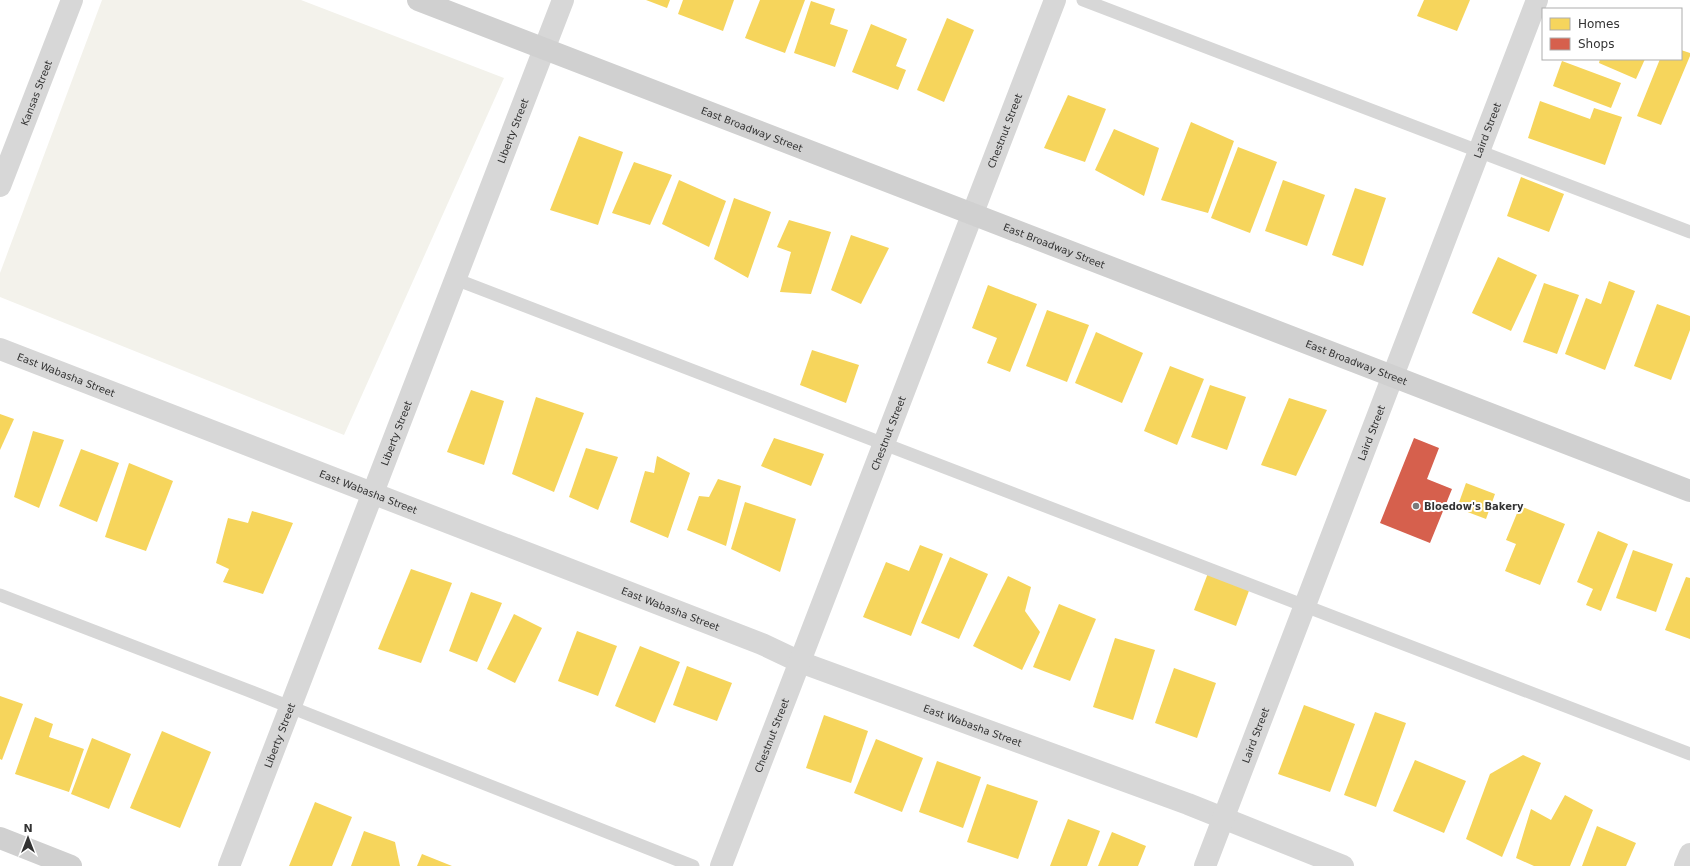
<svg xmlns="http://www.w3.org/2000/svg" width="1690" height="866" font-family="'DejaVu Sans',sans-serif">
  <rect width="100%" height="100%" fill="#fff"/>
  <polygon fill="#f3f2eb" points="102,0 301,0 504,78 344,435 0,297 0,273"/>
  <g fill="#f6d55c">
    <polygon points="646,0 670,0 667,8"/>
    <polygon points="683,0 734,0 723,31 678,14"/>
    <polygon points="760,0 805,0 785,53 745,38"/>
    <polygon points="1424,0 1470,0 1457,31 1417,16"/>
    <polygon points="811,1 835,9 830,24 848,30 835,67 794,53"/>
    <polygon points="947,18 974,30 944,102 917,90"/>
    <polygon points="871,24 907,39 896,66 906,70 898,90 852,72"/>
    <polygon points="1681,50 1690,53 1690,56 1661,125 1637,116 1660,59 1681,59"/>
    <polygon points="1600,59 1645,59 1636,79 1599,63"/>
    <polygon points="1562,61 1621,83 1611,108 1553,86"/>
    <polygon points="1068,95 1106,109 1085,162 1044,148"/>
    <polygon points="1540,101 1590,119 1594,108 1622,117 1605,165 1528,138"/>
    <polygon points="1191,122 1234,141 1208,213 1161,200"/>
    <polygon points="1114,129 1159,148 1144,196 1095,170"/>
    <polygon points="579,136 623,152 598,225 550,210"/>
    <polygon points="1238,147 1277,162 1250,233 1211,218"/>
    <polygon points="634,162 672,175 650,225 612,213"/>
    <polygon points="1521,177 1564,194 1549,232 1507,216"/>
    <polygon points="679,180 726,201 709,247 662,224"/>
    <polygon points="1283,180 1325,195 1307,246 1265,231"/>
    <polygon points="1355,188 1386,198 1363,266 1332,255"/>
    <polygon points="734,198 771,212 748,278 714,259"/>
    <polygon points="789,220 831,232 811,294 780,292 791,252 777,247"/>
    <polygon points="851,235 889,248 861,304 831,290"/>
    <polygon points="1498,257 1537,275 1511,331 1472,313"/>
    <polygon points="1609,281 1635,291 1605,370 1565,354 1586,298 1601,304"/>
    <polygon points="1544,283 1579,295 1557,354 1523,342"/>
    <polygon points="988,285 1037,304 1010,372 987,363 997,338 972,328"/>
    <polygon points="1657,304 1690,316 1690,330 1671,380 1634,366"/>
    <polygon points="1047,310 1089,325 1067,382 1026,366"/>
    <polygon points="1096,332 1143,353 1122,403 1075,383"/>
    <polygon points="812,350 859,365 846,403 800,385"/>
    <polygon points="1170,366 1204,379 1177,445 1144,431"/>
    <polygon points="1210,385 1246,397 1227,450 1191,437"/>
    <polygon points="471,390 504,401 484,465 447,452"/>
    <polygon points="536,397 584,413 554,492 512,474"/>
    <polygon points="1289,398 1327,410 1296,476 1261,465"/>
    <polygon points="0,414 14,419 0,450"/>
    <polygon points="33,431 64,440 39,508 14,497"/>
    <polygon points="774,438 824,454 811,486 761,466"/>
    <polygon points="586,448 618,457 598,510 569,497"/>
    <polygon points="81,449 119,463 97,522 59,506"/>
    <polygon points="657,456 690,473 668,538 630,522 645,471 654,473"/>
    <polygon points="129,463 173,481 146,551 105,537"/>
    <polygon points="718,479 741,486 726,546 687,530 699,496 709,497"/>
    <polygon points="1466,483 1495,494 1486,519 1457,508"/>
    <polygon points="745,502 796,519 780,572 731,549"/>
    <polygon points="1520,506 1565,524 1540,585 1505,571 1516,544 1506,540"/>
    <polygon points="252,511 293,523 263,594 223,582 229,569 216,563 228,518 248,523"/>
    <polygon points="1598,531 1628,544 1601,611 1586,605 1593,589 1577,582"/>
    <polygon points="920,545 943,554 911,636 863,617 886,562 909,571"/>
    <polygon points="1633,550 1673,564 1656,612 1616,598"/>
    <polygon points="950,557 988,574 959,639 921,623"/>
    <polygon points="411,569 452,583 421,663 378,649"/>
    <polygon points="1208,573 1250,588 1236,626 1194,610"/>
    <polygon points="1008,576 1031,587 1025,611 1040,632 1022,670 973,646"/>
    <polygon points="1686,577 1690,578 1690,639 1665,630"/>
    <polygon points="471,592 502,603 477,662 449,651"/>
    <polygon points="1059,604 1096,619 1070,681 1033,667"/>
    <polygon points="514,614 542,628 515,683 487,669"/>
    <polygon points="577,631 617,646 598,696 558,681"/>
    <polygon points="1115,638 1155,650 1133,720 1093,707"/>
    <polygon points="640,646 680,662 655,723 615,706"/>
    <polygon points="687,666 732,683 717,721 673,705"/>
    <polygon points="1174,668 1216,683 1197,738 1155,723"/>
    <polygon points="0,696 23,704 2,760 0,759"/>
    <polygon points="1304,705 1355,724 1330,792 1278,774"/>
    <polygon points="1375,712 1406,723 1376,807 1344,795"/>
    <polygon points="824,715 868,731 851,783 806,768"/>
    <polygon points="35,717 53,724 49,737 84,749 69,792 15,774"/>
    <polygon points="162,731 211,752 180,828 130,808"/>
    <polygon points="92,738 131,754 109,809 71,794"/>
    <polygon points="876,739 923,758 902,812 854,793"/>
    <polygon points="1523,755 1541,763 1502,857 1466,839 1490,774"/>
    <polygon points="1415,760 1466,781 1444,833 1393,811"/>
    <polygon points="937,761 981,777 963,828 919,812"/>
    <polygon points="987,784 1038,801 1018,859 967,842"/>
    <polygon points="1565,795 1593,810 1570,866 1534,866 1516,858 1531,809 1551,820"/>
    <polygon points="315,802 352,817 332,866 289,866"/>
    <polygon points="1068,819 1100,831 1087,866 1050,866"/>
    <polygon points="1597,826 1636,843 1626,866 1582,866"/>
    <polygon points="364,831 395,842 400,866 351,866"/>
    <polygon points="1112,832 1146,846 1138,866 1098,866"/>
    <polygon points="422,854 452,866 417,866"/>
  </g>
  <polygon fill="#d6604d" points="1414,438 1439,448 1427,479 1452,489 1430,543 1380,523"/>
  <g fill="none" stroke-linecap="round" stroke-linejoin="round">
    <g stroke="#d7d7d7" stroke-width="13">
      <polyline points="1083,0 1690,232"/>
      <polyline points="455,279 1690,754"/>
      <polyline points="0,595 247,690 693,866"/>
    </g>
    <g stroke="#d7d7d7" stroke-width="22">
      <path id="s1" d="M0 186 72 0"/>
      <path id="s2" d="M0 349 762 644 800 662 1188 804 1343 866"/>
      <path id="s3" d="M229 866 563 0"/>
      <path id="s4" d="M721 866 1055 0"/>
      <path id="s5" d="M1205 866 1537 0"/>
      <polyline points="1685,866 1690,854"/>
    </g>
    <g stroke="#d0d0d0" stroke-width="22">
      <path id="s6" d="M418 0 1690 491"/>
      <polyline points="0,838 71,866"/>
    </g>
  </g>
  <circle fill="#7a7a7a" stroke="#fff" stroke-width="1.5" cx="1416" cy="506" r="4"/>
  <g text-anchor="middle" stroke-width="4" stroke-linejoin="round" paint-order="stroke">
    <g font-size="10" fill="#333" stroke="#fff">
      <text dy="4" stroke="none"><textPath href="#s1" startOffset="100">Kansas Street</textPath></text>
      <text dy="4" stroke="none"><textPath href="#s6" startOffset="358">East Broadway Street</textPath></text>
      <text dy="4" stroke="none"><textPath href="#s3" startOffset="788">Liberty Street</textPath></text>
      <text dy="4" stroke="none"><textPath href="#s4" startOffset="788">Chestnut Street</textPath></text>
      <text dy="4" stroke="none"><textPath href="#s5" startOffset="788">Laird Street</textPath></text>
      <text dy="4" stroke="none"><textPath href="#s6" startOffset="682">East Broadway Street</textPath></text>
      <text dy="4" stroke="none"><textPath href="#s6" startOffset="1006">East Broadway Street</textPath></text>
      <text dy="4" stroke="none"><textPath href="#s2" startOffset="71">East Wabasha Street</textPath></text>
      <text dy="4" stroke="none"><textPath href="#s3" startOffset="464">Liberty Street</textPath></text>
      <text dy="4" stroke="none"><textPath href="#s4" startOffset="464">Chestnut Street</textPath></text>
      <text dy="4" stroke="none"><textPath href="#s5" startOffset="464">Laird Street</textPath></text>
      <text dy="4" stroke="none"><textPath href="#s2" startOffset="395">East Wabasha Street</textPath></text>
      <text dy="4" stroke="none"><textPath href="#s2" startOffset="719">East Wabasha Street</textPath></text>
      <text dy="4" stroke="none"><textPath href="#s2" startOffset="1043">East Wabasha Street</textPath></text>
      <text dy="4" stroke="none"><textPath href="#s3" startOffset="140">Liberty Street</textPath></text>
      <text dy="4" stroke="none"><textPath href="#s4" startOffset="140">Chestnut Street</textPath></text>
      <text dy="4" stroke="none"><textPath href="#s5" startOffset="140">Laird Street</textPath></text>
    </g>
    <g font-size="10" font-weight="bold" fill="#333" stroke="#fff" text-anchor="start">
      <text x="1424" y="510">Bloedow's Bakery</text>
    </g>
  </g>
  <rect x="1542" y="8" width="140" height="52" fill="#ffffff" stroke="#adadad"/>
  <rect x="1550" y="18" width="20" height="12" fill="#f6d55c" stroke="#adadad"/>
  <text x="1578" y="28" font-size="12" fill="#333333">Homes</text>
  <rect x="1550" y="38" width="20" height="12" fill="#d6604d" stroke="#adadad"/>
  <text x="1578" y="48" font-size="12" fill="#333333">Shops</text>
  <g transform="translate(28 838)" stroke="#ffffff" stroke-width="3" paint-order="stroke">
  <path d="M0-3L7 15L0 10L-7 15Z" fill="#333333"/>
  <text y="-6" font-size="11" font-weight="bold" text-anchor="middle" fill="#333333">N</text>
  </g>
</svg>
